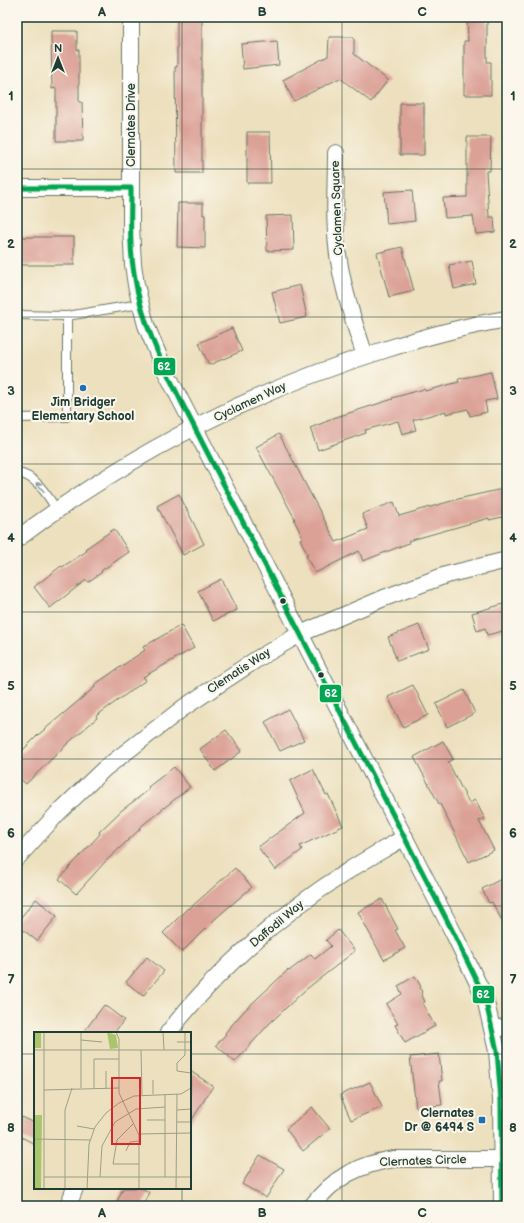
<svg xmlns="http://www.w3.org/2000/svg" width="524" height="1223" viewBox="0 0 524 1223" font-family="'Balsamiq Sans',sans-serif">
	<rect width="100%" height="100%" fill="#fbf7ec"/>
	<filter id="ink" filterUnits="userSpaceOnUse"><feTurbulence type="fractalNoise" baseFrequency=".025" numOctaves="2"/><feDisplacementMap in="SourceGraphic" scale="8" xChannelSelector="R" yChannelSelector="G"/><feConvolveMatrix kernelMatrix="1 2 1 2 8 2 1 2 1" color-interpolation-filters="sRGB"/></filter>
	<filter id="wash" filterUnits="userSpaceOnUse"><feTurbulence type="fractalNoise" baseFrequency=".012" numOctaves="4" result="noise"/><feDisplacementMap in="SourceGraphic" scale="16" xChannelSelector="R" yChannelSelector="G"/><feGaussianBlur stdDeviation="0.9" result="paint"/><feColorMatrix in="noise" values="0 0 0 0 0 0 0 0 0 0 0 0 0 0 0 0 0 1.4 0 .05"/><feComposite in="paint" operator="in"/></filter>
	<g filter="url(#wash)">
		<rect width="100%" height="100%" fill="#ede0be"/>
		<g id="blocks">
			<path fill="#dba096" d="M177,17h25v156h-26l-1,-106h2z
				M467,17h20v45h4v33h-27v-54h4z
				M51,31h26v19h2v52h3l1,39h-27v-53l-4,1z
				M329,37h25v17l34,26 -17,22 -31,-24 -46,23 -11,-21 45,-24z
				M277,41l2,24 -36,4 -2,-25z
				M400,103h24v52h-24z
				M247,132h23l1,51h-24z
				M467,137h24l-1,34h-4l3,46h5l1,15 -19,2 -3,-18 -28,2 -2,-20 24,-1z
				M412,190l3,31 -28,3 -3,-32z
				M178,203h25v12h2v33l-28,-1z
				M293,215l1,35 -27,1 -1,-35z
				M21,237h53v28h-53z
				M402,247l12,44 -25,6 -12,-44z
				M472,261l4,23 -22,5 -5,-24z
				M300,285l7,32 -27,6 -8,-31z
				M232,328l10,23 -33,14 -10,-22z
				M491,372l6,27 -12,2 2,11 -17,4 -2,-7 -22,5v-3l-33,9 3,10 -14,4 -4,-13 -33,9 1,3 -48,17 -8,-22 18,-7 -1,-1 66,-21 -1,-1 32,-9 1,2 34,-9 -1,-3z
				M279,434l57,108 32,-13 -6,-15 32,-12 5,14 63,-18 45,-10v28l-18,4v-2l-81,23 1,2 -46,18 -4,-10 -44,22 -9,-17 2,-1 -8,-16 3,-1 -9,-18 1,-1 -39,-72z
				M179,494l25,50 -21,11 -26,-49z
				M114,529l15,23 -28,19 1,1 -14,10 -2,-2 -36,28 -16,-21 27,-21 1,1 25,-16 -2,-2z
				M221,579l16,31 -24,11 -15,-30z
				M507,603v27l-20,5 -2,-7 -8,3 -5,-18z
				M181,625l13,23 -51,29 3,3 -50,36 1,2 -30,26 -41,40 -9,-8v-20l21,-21 57,-48 -1,-2 51,-35 -2,-3z
				M419,625l10,24 -32,12 -9,-24z
				M413,685l15,30 -25,12 -15,-30z
				M464,690l11,23 -28,14 -11,-23z
				M288,709l16,31 -24,11 -15,-29z
				M226,730l16,21 -27,20 -15,-22z
				M443,741l10,18 -5,3 21,41 6,-3 10,19 -6,2 15,29 -25,12 -29,-58h-1l-25,-47z
				M174,767l16,20 -51,41 1,1 -35,33 -29,32 -17,-15 41,-45 -1,-2 23,-22 28,-21 -2,-2z
				M313,769l13,26 2,-1 15,32 -43,20 2,4 -27,20 -17,-23 47,-34 -15,-32z
				M235,868l17,19 -36,31 -34,34 -19,-19 25,-25 1,1z
				M507,876v54l-15,-28 -3,1 -7,-14z
				M36,899l21,17 -20,25 -20,-16v-3z
				M382,899l16,30 -3,1 10,18 -21,12 -26,-48z
				M338,930l17,21 -51,40 -35,33 -34,38 -19,-17 10,-11 -1,-1 19,-22 44,-41 1,1 22,-17 4,5 16,-13 -5,-6z
				M147,957l17,14 -21,25 -17,-14z
				M415,976l6,11 -1,1 2,4 -1,1 4,9 -3,1 13,23 -30,17 -10,-18 3,-1 -12,-20 16,-10 -4,-8z
				M104,1005l20,15 -10,13h-31z
				M439,1054l3,27h-3l3,24 -26,3 -6,-51z
				M190,1071l23,15 -23,37z
				M370,1082l12,25 -31,13 -11,-25z
				M312,1107l18,22 -27,22 -17,-22z
				M22,1117l13,6v21l-18,-9v-8z
				M260,1155l24,14 -18,29 -24,-14z
				M123,1188h18l8,4 -6,14h-28z"/>
		</g>
	</g>
	<g filter="url(#ink)">
		<use href="#blocks" fill-opacity="0" stroke="#677664" stroke-width="1"/>
		<g fill="none" stroke-linecap="round" stroke-linejoin="round">
			<defs>
				<path id="lane" d="M17,315l50,1 73,-12
					M17,418l50,-1v-101
					M17,473c19,2 30,22 40,37"/>
				<path id="street" d="M131,17v209l2,38 3,21 10,40 16,39 292,570 31,64 12,53 4,49 1,106
					M336,153c0,35 -3,72 3,108 5,32 16,64 26,95
					M17,188h114
					M17,539c110,-83 235,-148 367,-189 40,-13 81,-24 123,-31
					M17,858l40,-44 47,-45 79,-61 74,-49 43,-25 84,-36 62,-23 61,-15
					M492,1029l15,-2
					M168,1033c48,-62 111,-118 177,-160 19,-13 40,-24 60,-36
					M68,1206l7,-18
					M312,1206c21,-28 47,-42 82,-47h107"/>
			</defs>
			<use href="#lane" stroke="#677664" stroke-width="10"/>
			<use href="#street" stroke="#677664" stroke-width="18"/>
			<use href="#lane" stroke="#fff" stroke-width="8"/>
			<use href="#street" stroke="#fff" stroke-width="16"/>
			<defs>
				<path id="bus-1" d="M17,188h114
					M131,188c0,28 -2,57 3,85 7,48 28,91 50,134l270,527 31,64 12,53 4,49 1,106"/>
			</defs>
			<use href="#bus-1" stroke="#fbf7ec" stroke-width="8"/>
			<use href="#bus-1" stroke="#00a651" stroke-width="5"/>
		</g>
		<defs><path id="oneway-shaft" d="M-6 0H5M1.5-3L5.5 0L1.5 3" fill="none" stroke-width="1.6" stroke-linecap="round" stroke-linejoin="round"/></defs>
		<use stroke="#8f9e9a" href="#oneway-shaft" transform="translate(40 487) rotate(-131)"/>
	</g>
	<path fill="none" stroke="#1f3d34" stroke-width="1" stroke-opacity="0.55" d="M182,17v1016M342,17v1189M17,169h490M17,317h490M17,464h490M17,612h490M17,759h490M17,906h490M17,1054h18M190,1054h317M182,1188v18"/>
	<g fill="#1f6fb2" stroke="#fbf7ec" stroke-width="1.5">
		<circle cx="83" cy="388" r="4"/>
		<rect x="478" y="1116" width="8" height="8" rx="2"/>
	</g>
	<g fill="#1f3d34" stroke="#fbf7ec" stroke-width="1.5">
		<circle cx="283" cy="601" r="3.5"/>
		<circle cx="321" cy="675" r="3.5"/>
	</g>
	<g text-anchor="middle" dominant-baseline="central" stroke-width="4" stroke-linejoin="round" paint-order="stroke">
		<g font-size="12" fill="#1f3d34" stroke="#fbf7ec">
			<text transform="translate(131 125) rotate(-90)">Clernates Drive</text>
			<text transform="translate(337 208) rotate(-92)">Cyclamen Square</text>
			<text transform="translate(250 402) rotate(-25)">Cyclamen Way</text>
			<text transform="translate(239 671) rotate(-33)">Clematis Way</text>
			<text transform="translate(277 924) rotate(-40)">Daffodil Way</text>
			<text transform="translate(423 1161) rotate(-2)">Clernates Circle</text>
		</g>
		<g font-size="12" font-weight="bold" fill="#1f3d34" stroke="#fbf7ec">
			<text x="83" y="402">Jim Bridger<tspan x="83" dy="14">Elementary School</tspan></text>
			<text x="474" y="1113" text-anchor="end">Clernates<tspan x="474" dy="14">Dr @ 6494 S</tspan></text>
		</g>
	</g>
	<g transform="translate(34 1032)">
		<rect width="157" height="157" fill="#ede0be"/>
		<path d="M0,0h7v16h-7zM0,83h8l-1,74h-7z" fill="#aac66c"/>
		<path d="M73,0l9,3 2,13 -8,1z" fill="#aac66c"/>
		<path fill="none" stroke="#9b9f87" stroke-width="1" d="M10,0v157M47,0v56M82,0l3,7v54l20,42v54M129,0l1,18M151,0v23l-8,8v8l14,2M47,8l21,2M143,10h14M0,18h157M107,18l1,45M119,48v14M60,56v-29h25M72,56v-17M10,58l75,-2M131,62v83M143,78l14,-1M113,88h18M143,90h14M100,91l-17,17 -4,24h26M43,94l17,3M104,102l53,-1M0,107l56,1M92,119l4,-9 9,-1M10,145h147M66,145l2,-31 13,-24 21,-13 29,-2M31,157v-79l7,-22M53,157l2,-45 6,-17 11,-14 13,-10 15,-7 47,-2 10,-6M142,157l1,-95"/>
		<path fill="#d62828" fill-opacity="0.15" stroke="#d62828" stroke-width="2" d="M78,46h28v66h-28z"/>
		<rect width="157" height="157" fill="none" stroke="#1f3d34" stroke-width="2"/>
	</g>
	<g stroke="#fbf7ec" stroke-width="1.5">
		<rect x="153" y="357" width="23" height="19" rx="4" fill="#00a651"/>
		<rect x="319" y="684" width="23" height="19" rx="4" fill="#00a651"/>
		<rect x="472" y="985" width="23" height="19" rx="4" fill="#00a651"/>
	</g>
	<g font-size="11" text-anchor="middle" font-weight="bold" fill="#fff">
		<text x="164" y="370">62</text>
		<text x="331" y="697">62</text>
		<text x="483" y="998">62</text>
	</g>
	<rect width="524" height="1223" fill="none" stroke="#fbf7ec" stroke-width="44"/>
	<g transform="translate(58 58)" stroke="#fbf7ec" stroke-width="3" paint-order="stroke">
	<path d="M0-3L7 15L0 10L-7 15Z" fill="#1f3d34"/>
	<text y="-6" font-size="11" font-weight="bold" text-anchor="middle" fill="#1f3d34">N</text>
	</g>
	<rect x="22" y="22" width="480" height="1179" fill="none" stroke="#1f3d34" stroke-width="1.5"/>
	<g font-size="13" text-anchor="middle" font-weight="bold" fill="#1f3d34">
		<text x="102" y="16">A</text>
		<text x="262" y="16">B</text>
		<text x="422" y="16">C</text>
		<text x="11" y="100">1</text>
		<text x="513" y="100">1</text>
		<text x="11" y="248">2</text>
		<text x="513" y="248">2</text>
		<text x="11" y="395">3</text>
		<text x="513" y="395">3</text>
		<text x="11" y="542">4</text>
		<text x="513" y="542">4</text>
		<text x="11" y="690">5</text>
		<text x="513" y="690">5</text>
		<text x="11" y="837">6</text>
		<text x="513" y="837">6</text>
		<text x="11" y="984">7</text>
		<text x="513" y="984">7</text>
		<text x="11" y="1132">8</text>
		<text x="513" y="1132">8</text>
		<text x="102" y="1217">A</text>
		<text x="262" y="1217">B</text>
		<text x="422" y="1217">C</text>
	</g>
</svg>
